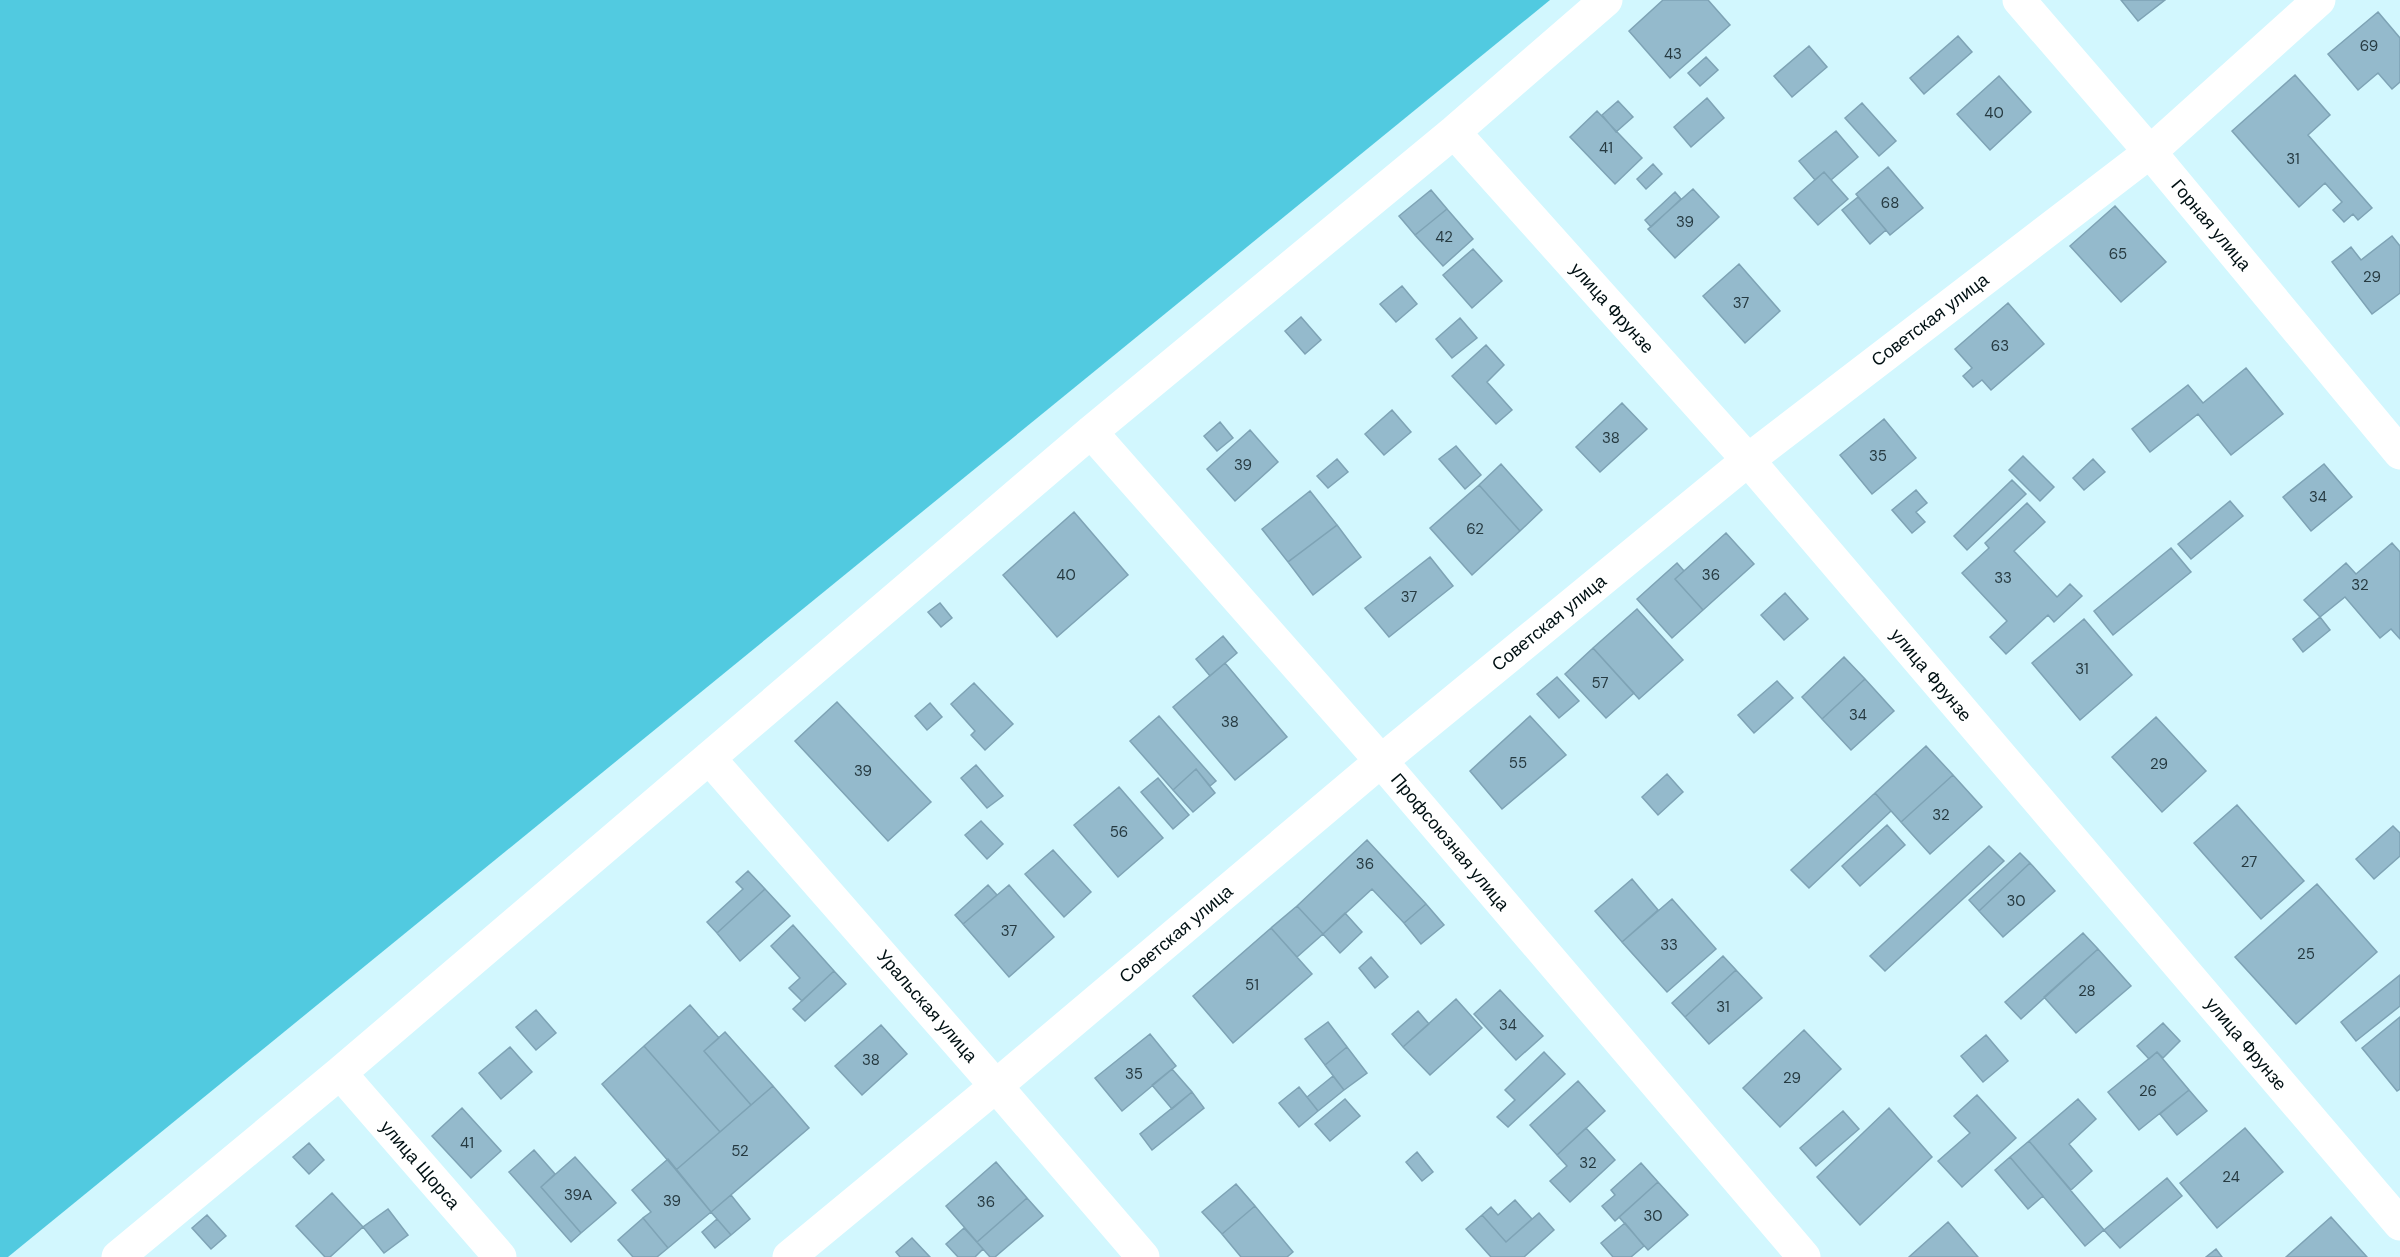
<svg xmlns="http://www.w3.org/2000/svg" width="2400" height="1257" viewBox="0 0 2400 1257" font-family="'DM Sans',sans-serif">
	<rect width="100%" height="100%" fill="#d2f7fe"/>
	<path fill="#51cae0" d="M0,0h1550l-1542,1257h-8z"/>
	<path fill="#94bacc" stroke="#7ea3b5" stroke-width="1.5" d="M1663,0h45l22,25 -60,53 -41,-47z
		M2121,0h44l-27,21z
		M2378,12l22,26v44l-8,7 -14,-16 -20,17 -30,-36z
		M1958,36l14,16 -48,42 -14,-16z
		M1809,46l18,21 -35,30 -18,-21z
		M1706,57l12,13 -18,16 -12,-13z
		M2295,75l35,40 -22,20 64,73 -14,12 -5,-6 -9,8 -11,-12 9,-8 -17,-19 -26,24 -67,-76z
		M1999,76l32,36 -41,38 -33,-36z
		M1707,98l17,20 -33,29 -17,-20z
		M1618,101l15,16 -17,15 -14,-17z
		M1862,103l34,38 -17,15 -34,-38z
		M1597,111l45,47 -27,26 -45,-47z
		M1836,131l22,26 -27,23 -7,-8 -9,8 -16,-19z
		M1653,164l9,10 -16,15 -9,-10z
		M1888,167l35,41 -33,27 -34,-41z
		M1824,172l24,27 -30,26 -24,-27z
		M1693,189l26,28 -44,41 -27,-29z
		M1431,190l16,19 -32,26 -16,-19z
		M1675,192l6,7 -30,28 -6,-7z
		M1858,197l28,33 -16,14 -28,-34z
		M2115,206l51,56 -45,40 -51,-56z
		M1447,209l26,30 -30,27 -28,-31z
		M2392,236l8,10v47l-28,21 -40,-52 19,-15 10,13z
		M1473,249l29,32 -30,27 -29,-33z
		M1739,264l41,47 -35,32 -42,-47z
		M1402,286l15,18 -21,18 -16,-18z
		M2008,303l36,41 -53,46 -9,-10 -9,7 -10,-11 9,-8 -17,-19z
		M1301,317l20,23 -16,14 -20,-23z
		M1460,318l17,20 -25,20 -16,-19z
		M1486,345l18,20 -17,17 25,28 -16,14 -44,-48z
		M2246,368l37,46 -52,41 -33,-41 -48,38 -18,-23 56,-44 15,18z
		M1622,403l25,26 -47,43 -24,-25z
		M1392,410l19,22 -27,23 -19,-21z
		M1884,419l32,39 -44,36 -32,-39z
		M1220,422l13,16 -16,13 -13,-15z
		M1250,430l28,32 -43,39 -28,-32z
		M1456,446l25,29 -16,14 -26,-30z
		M2023,456l31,31 -14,14 -31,-31z
		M1337,459l11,13 -20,16 -11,-12z
		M2093,459l12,13 -21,18 -11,-12z
		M1501,464l41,46 -22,21 -41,-46z
		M2324,464l28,33 -41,34 -28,-34z
		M2012,480l14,14 -59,56 -13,-14z
		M1479,485l41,46 -48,44 -42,-47z
		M1916,490l11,13 -11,9 9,10 -13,11 -20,-23z
		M1310,491l27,34 -49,37 -26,-33z
		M2230,501l13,15 -52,43 -13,-15z
		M2027,503l18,19 -31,29 43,46 13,-13 12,12 -28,26 -6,-7 -42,39 -16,-17 17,-16 -45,-48 27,-25 -4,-5z
		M1074,512l54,63 -71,62 -54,-62z
		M1337,525l24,32 -48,38 -25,-33z
		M1726,533l28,31 -51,46 -28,-31z
		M2392,543l8,9v87l-9,-10 -11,9 -35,-41 -25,20 -16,-17 42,-37 10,11z
		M2171,548l20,24 -78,63 -19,-24z
		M1430,557l23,29 -64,51 -24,-29z
		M1677,563l7,8 -9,8 28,31 -31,28 -35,-39z
		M1785,593l23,26 -24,21 -23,-25z
		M940,603l12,15 -11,9 -13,-15z
		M1637,609l46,51 -44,39 -46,-51z
		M2320,617l10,13 -27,22 -10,-13z
		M2084,619l48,56 -52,45 -48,-57z
		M1223,636l14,17 -27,23 -14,-17z
		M1593,648l41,45 -28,25 -41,-44z
		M1844,657l21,22 -43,40 -20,-22z
		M1225,663l62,74 -52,43 -62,-73z
		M1557,677l22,24 -20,17 -22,-24z
		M1865,679l29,32 -43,39 -29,-31z
		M1777,681l16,17 -39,35 -16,-18z
		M974,683l39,41 -28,26 -14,-15 4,-4 -24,-27z
		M837,702l94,100 -43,39 -93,-100z
		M930,703l12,14 -15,13 -12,-14z
		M1159,716l57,65 -6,5 -14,-17 -23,21 -43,-49z
		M1530,716l36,39 -64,54 -32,-38z
		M2156,717l50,54 -44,41 -50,-55z
		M1926,746l27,29 -52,47 -26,-29z
		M976,765l27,31 -16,12 -26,-30z
		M1196,769l19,24 -22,19 -20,-22z
		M1667,774l16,18 -25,23 -16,-18z
		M1953,775l29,32 -52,47 -29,-32z
		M1158,778l31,37 -16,14 -32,-37z
		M1119,787l44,51 -45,39 -44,-52z
		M1875,793l16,18 -82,77 -18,-18z
		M2237,805l67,76 -43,38 -67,-76z
		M981,821l22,23 -16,15 -22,-24z
		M1887,825l18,20 -45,41 -18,-20z
		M2393,826l7,7v23l-26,23 -18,-20z
		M1367,840l59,64 -22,19 -32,-34 -49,45 -26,-28z
		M1989,846l15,15 -119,110 -15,-15z
		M1053,850l38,42 -27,25 -39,-43z
		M2020,853l10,10 -51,48 -10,-11z
		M2030,863l25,28 -52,46 -24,-26z
		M748,871l17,18 -48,44 -10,-11 36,-33 -7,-7z
		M1632,879l26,31 -36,32 -27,-31z
		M2317,884l60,68 -81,72 -61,-67z
		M988,885l9,10 -34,29 -8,-9z
		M1009,885l45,52 -45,40 -46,-53z
		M765,889l25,27 -50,45 -23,-28z
		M1672,899l44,50 -49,43 -45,-50z
		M1426,904l18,21 -23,19 -17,-21z
		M1297,906l26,28 -26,23 -26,-29z
		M1345,913l17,19 -22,21 -17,-19z
		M793,925l41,46 -32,30 -13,-13 11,-10 -29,-32z
		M1271,928l41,46 -79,69 -40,-47z
		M2083,933l15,16 -77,70 -16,-17z
		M2098,949l33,37 -55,47 -32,-36z
		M1723,956l13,14 -51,47 -13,-14z
		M1371,957l17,20 -13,11 -16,-20z
		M1736,970l26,28 -53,46 -24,-27z
		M834,971l12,13 -41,37 -12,-12z
		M2400,975v31l-44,35 -15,-19z
		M1500,990l43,46 -27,24 -42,-46z
		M1456,999l26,29 -52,47 -27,-28z
		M690,1005l29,33 -15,13 47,54 -31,27 -76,-86z
		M536,1010l20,23 -20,17 -20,-23z
		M1418,1011l11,13 -26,23 -11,-13z
		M2400,1017v72l-3,2 -35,-43z
		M1328,1022l19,25 -22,18 -20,-26z
		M2163,1023l17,18 -17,17 -6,-6 -8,7 -12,-13z
		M881,1025l26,29 -45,41 -27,-29z
		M1804,1030l37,39 -61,58 -37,-39z
		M725,1032l48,54 -22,19 -47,-54z
		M1150,1034l26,32 -54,45 -27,-33z
		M1986,1035l22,26 -25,21 -22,-26z
		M644,1046l76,86 -44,38 -74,-86z
		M510,1047l22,25 -31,27 -22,-26z
		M1347,1047l20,26 -23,17 -19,-25z
		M1544,1052l21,22 -57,53 -11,-10 18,-17 -10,-10z
		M2157,1052l32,38 -50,40 -31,-38z
		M1172,1069l20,23 -20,17 -20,-24z
		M1333,1076l11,14 -26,21 -11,-14z
		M1578,1081l27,30 -48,44 -27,-30z
		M773,1086l36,42 -98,84 -35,-42z
		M1299,1087l19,24 -19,16 -20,-24z
		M2189,1090l18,21 -30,24 -17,-21z
		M1192,1092l12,16 -52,42 -12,-16z
		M1977,1095l39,43 -54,49 -24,-26 32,-28 -16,-17z
		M1345,1099l15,17 -30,25 -15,-17z
		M2078,1099l18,20 -27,25 23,27 -21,19 -42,-49z
		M462,1108l39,43 -30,27 -39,-42z
		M1889,1108l43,49 -72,68 -43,-48z
		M1843,1111l16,18 -43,37 -16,-18z
		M1586,1128l29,32 -45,42 -20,-21 17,-15 -10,-11z
		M2245,1128l38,44 -66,56 -37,-45z
		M2029,1141l75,89 -19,16 -75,-89z
		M309,1143l15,17 -15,14 -16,-17z
		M534,1150l21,24 -14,13 40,46 -10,9 -62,-70z
		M1417,1152l16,20 -11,9 -16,-19z
		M575,1157l41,46 -35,30 -40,-46z
		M2010,1157l33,39 -15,13 -33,-39z
		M668,1159l43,53 -43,36 -25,-30 8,-6 -19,-22z
		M996,1162l31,36 -50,44 -31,-36z
		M1641,1163l17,19 -43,39 -13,-15 13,-11 -4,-5z
		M2167,1178l15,18 -62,52 -16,-18z
		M1658,1182l30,33 -40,35 -29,-33z
		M1236,1184l19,22 -33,28 -20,-22z
		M332,1193l31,34 -33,30h-5l-29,-31z
		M731,1195l19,24 -19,16 -20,-23z
		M1027,1198l16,18 -48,41h-5l-13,-15z
		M1515,1200l17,19 -26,23 -24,-27 9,-8 7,8z
		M1255,1206l38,46 -6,5h-46l-19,-23z
		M388,1209l20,26 -24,18 -21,-26z
		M1539,1213l15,17 -30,27h-33l-25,-28 16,-14 24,27z
		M207,1215l19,21 -15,13 -19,-21z
		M2331,1217l36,40h-81z
		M643,1218l25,30 -11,9h-24l-15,-17z
		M717,1219l14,16 -16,13 -13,-16z
		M1948,1222l30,35h-69z
		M1625,1223l19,23 -13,11h-18l-12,-14z
		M964,1228l19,21 -8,8h-17l-12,-13z
		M912,1238l18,19h-30l-4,-5z
		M2216,1249l6,8h-16z"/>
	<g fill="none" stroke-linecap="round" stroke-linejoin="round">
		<path stroke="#fff" stroke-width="33" d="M2019,0l131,152 250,301
			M1454,132l294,328 652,764
			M1091,432l290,329 423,496
			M709,758l287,328 147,171
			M340,1073l160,184
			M118,1257l222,-184 751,-641 363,-300 152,-132
			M789,1257l207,-171 385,-325 367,-301 402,-308 169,-152"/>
	</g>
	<g text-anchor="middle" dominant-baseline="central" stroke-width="6" stroke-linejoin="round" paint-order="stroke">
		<g font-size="15" fill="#263a41">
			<text x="2369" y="46">69</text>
			<text x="1673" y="54">43</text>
			<text x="1994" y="113">40</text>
			<text x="1606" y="148">41</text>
			<text x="2293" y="159">31</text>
			<text x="1890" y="203">68</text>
			<text x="1685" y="222">39</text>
			<text x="1444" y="237">42</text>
			<text x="2118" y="254">65</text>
			<text x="2372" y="277">29</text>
			<text x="1741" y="303">37</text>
			<text x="2000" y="346">63</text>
			<text x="1611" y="438">38</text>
			<text x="1878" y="456">35</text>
			<text x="1243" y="465">39</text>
			<text x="2318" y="497">34</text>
			<text x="1475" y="529">62</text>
			<text x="1066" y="575">40</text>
			<text x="1711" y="575">36</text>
			<text x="2003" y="578">33</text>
			<text x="2360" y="585">32</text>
			<text x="1409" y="597">37</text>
			<text x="2082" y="669">31</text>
			<text x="1600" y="683">57</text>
			<text x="1858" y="715">34</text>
			<text x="1230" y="722">38</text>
			<text x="1518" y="763">55</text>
			<text x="2159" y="764">29</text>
			<text x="863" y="771">39</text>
			<text x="1941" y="815">32</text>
			<text x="1119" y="832">56</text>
			<text x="2249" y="862">27</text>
			<text x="1365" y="864">36</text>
			<text x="2016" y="901">30</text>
			<text x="1009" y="931">37</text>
			<text x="1669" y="945">33</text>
			<text x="2306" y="954">25</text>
			<text x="1252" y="985">51</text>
			<text x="2087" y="991">28</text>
			<text x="1723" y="1007">31</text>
			<text x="1508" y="1025">34</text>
			<text x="871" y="1060">38</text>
			<text x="1134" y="1074">35</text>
			<text x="1792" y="1078">29</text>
			<text x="2148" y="1091">26</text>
			<text x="467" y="1143">41</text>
			<text x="740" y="1151">52</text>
			<text x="1588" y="1163">32</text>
			<text x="2231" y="1177">24</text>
			<text x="578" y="1195">39А</text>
			<text x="672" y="1201">39</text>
			<text x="986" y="1202">36</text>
			<text x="1653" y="1216">30</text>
		</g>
		<g font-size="18" fill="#011013" stroke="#fff">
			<text transform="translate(2211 225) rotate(50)">Горная улица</text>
			<text transform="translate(1612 308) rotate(48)">улица Фрунзе</text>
			<text transform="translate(1930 320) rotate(-37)">Советская улица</text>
			<text transform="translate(1549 623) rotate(-39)">Советская улица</text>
			<text transform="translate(1931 675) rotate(50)">улица Фрунзе</text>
			<text transform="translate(1450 842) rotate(50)">Профсоюзная улица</text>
			<text transform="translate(1176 934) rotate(-40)">Советская улица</text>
			<text transform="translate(927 1006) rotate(49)">Уральская улица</text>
			<text transform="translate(2246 1044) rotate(50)">улица Фрунзе</text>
			<text transform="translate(420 1165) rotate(49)">улица Щорса</text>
		</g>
	</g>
</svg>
